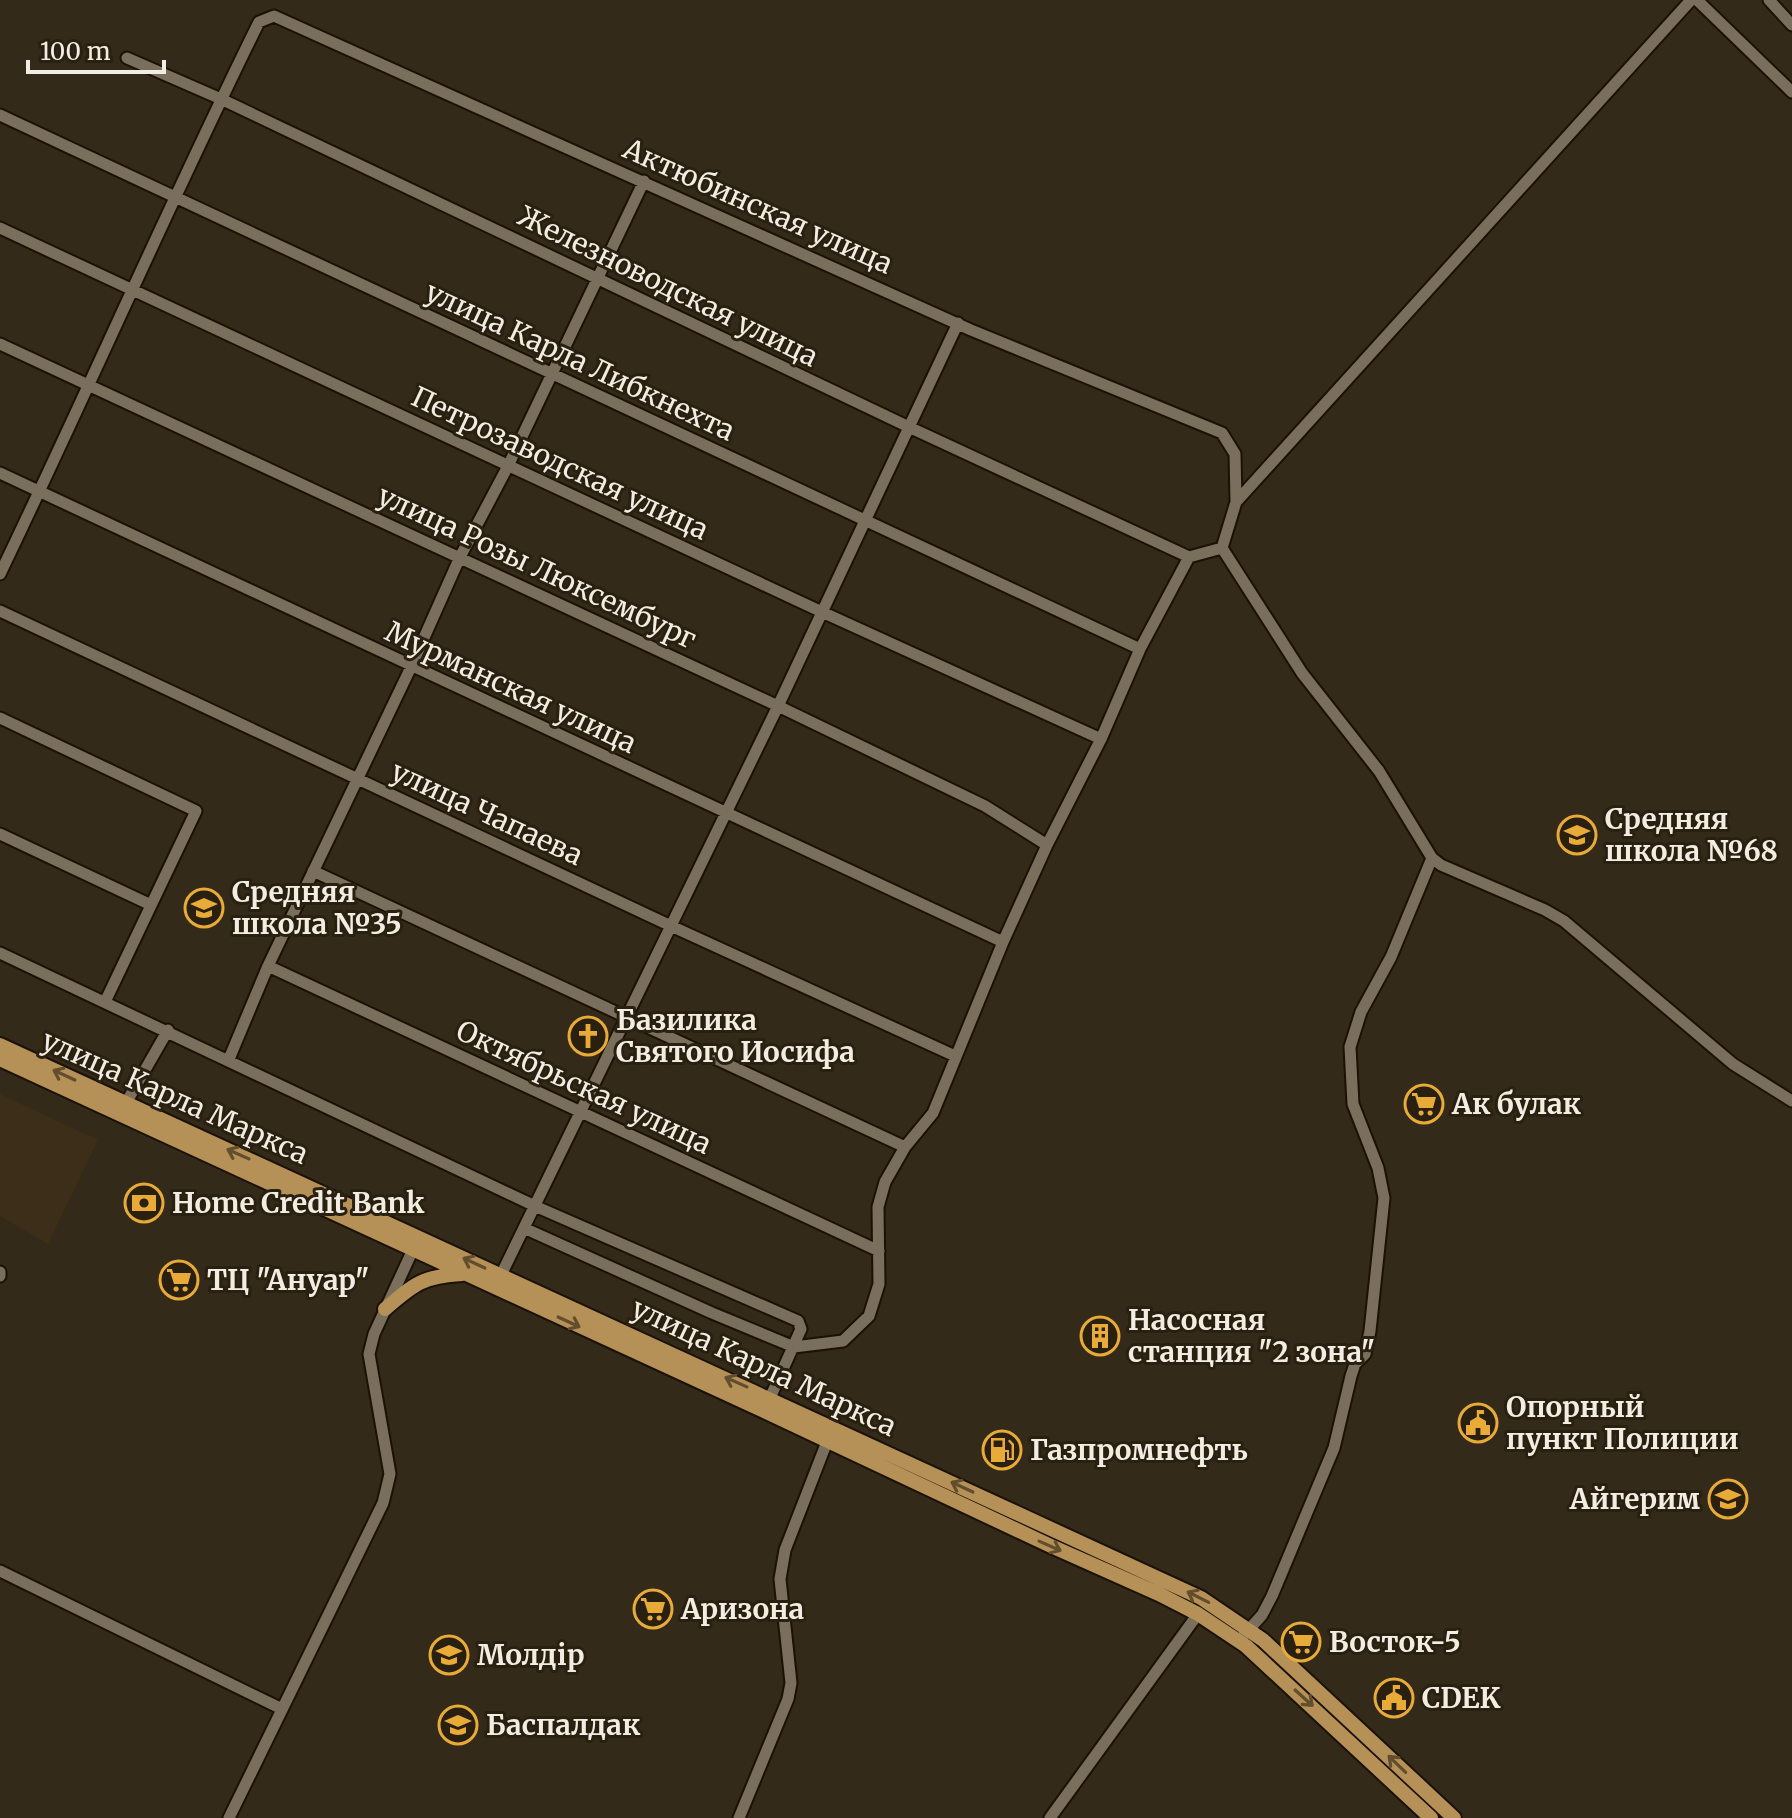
<svg xmlns="http://www.w3.org/2000/svg" width="1792" height="1818" viewBox="0 0 1792 1818" font-family="Merriweather,serif">
	<rect width="100%" height="100%" fill="#342a1a"/>
	<path fill="#3c2e18" d="M0,1094l98,46 -50,104 -48,-28z"/>
	<g fill="none" stroke-linecap="round" stroke-linejoin="round">
		<defs>
			<path id="minor" d="M1697,0l95,92
				M1769,0l23,25
				M127,58l94,41 690,329 278,129
				M0,115l1140,534
				M0,228l822,384 279,127
				M0,344l778,362 207,100 62,39
				M0,473l1003,469
				M1236,502l455,-502
				M1222,548l80,125 77,98 53,87 9,7 104,45 19,11 169,143 59,37
				M0,574c88,-183 169,-370 259,-552l15,-6 697,314 251,103 13,21 1,48 -14,46 -33,9 -49,92 -39,90 -54,106 -44,97 -70,171 -28,34 -20,35 -7,25 1,77 -10,32 -26,25 -49,6 -82,-34 -186,-84
				M0,611l671,315 284,130
				M0,718l196,93 -91,191
				M0,834l151,71
				M313,871l592,276
				M0,953l537,254 261,114 3,8 -31,69
				M268,966l611,285
				M229,1059l39,-93 143,-299 49,-110 48,-91 136,-285
				M126,1103l42,-73
				M0,1272v4
				M501,1275l277,-569 180,-383
				M0,1571l282,138
				M1243,1636l19,-21 10,-19 62,-148 17,-72 4,-12 10,-10 5,-23 14,-133 -6,-30 -25,-64 -3,-57 11,-35 30,-55 41,-99
				M229,1818l154,-315 7,-29 -21,-120 5,-20 42,-91
				M739,1818l49,-119 3,-16 -11,-104 5,-29 45,-116
				M1050,1818l148,-204"/>
			<path id="major" d="M0,1045l1201,553 62,42 191,178
				M0,1059l764,352 287,135 108,48 39,20 48,32 185,172
				M385,1309c29,-25 38,-33 77,-35"/>
		</defs>
		<use href="#minor" stroke="#1b1204" stroke-width="15"/>
		<use href="#major" stroke="#1b1204" stroke-width="18"/>
		<use href="#minor" stroke="#7a6e5c" stroke-width="11"/>
		<use href="#major" stroke="#b59157" stroke-width="14"/>
	</g>
	<defs><path id="oneway-shaft" d="M-6 0H5M1.5-3L5.5 0L1.5 3" fill="none" stroke-width="1.6" stroke-linecap="round" stroke-linejoin="round" transform="scale(2)"/></defs>
	<g stroke="#624d2c">
		<use href="#oneway-shaft" transform="translate(64 1075) rotate(-155)"/>
		<use href="#oneway-shaft" transform="translate(238 1154) rotate(-156)"/>
		<use href="#oneway-shaft" transform="translate(474 1263) rotate(-155)"/>
		<use href="#oneway-shaft" transform="translate(569 1322) rotate(25)"/>
		<use href="#oneway-shaft" transform="translate(736 1382) rotate(-156)"/>
		<use href="#oneway-shaft" transform="translate(962 1487) rotate(-155)"/>
		<use href="#oneway-shaft" transform="translate(1050 1546) rotate(24)"/>
		<use href="#oneway-shaft" transform="translate(1198 1597) rotate(-153)"/>
		<use href="#oneway-shaft" transform="translate(1304 1698) rotate(42)"/>
		<use href="#oneway-shaft" transform="translate(1397 1764) rotate(-136)"/>
	</g>
	<defs>
		<symbol id="school-ring" viewBox="-11 -11 22 22"><circle r="9.5" fill="#2a2010" stroke="#e9ab38" stroke-width="1.5"/><path d="M0-5L7-2L0 1L-7-2ZM-4 1L0 2.5L4 1V4Q0 6-4 4Z" fill="#e9ab38"/></symbol>
		<symbol id="church-ring" viewBox="-11 -11 22 22"><circle r="9.5" fill="#2a2010" stroke="#e9ab38" stroke-width="1.5"/><path d="M-1.2-6h2.4v3.5h3.3v2.4h-3.3V6h-2.4V-.1h-3.3v-2.4h3.3Z" fill="#e9ab38"/></symbol>
		<symbol id="supermarket-ring" viewBox="-11 -11 22 22"><circle r="9.5" fill="#2a2010" stroke="#e9ab38" stroke-width="1.5"/><path d="M-6-5.5h2.5l.6 2H6L4.5 2H-2.5L-4.4-4H-6ZM-1.5 3.2a1.3 1.3 0 1 0 .1 0ZM3 3.2a1.3 1.3 0 1 0 .1 0Z" fill="#e9ab38"/></symbol>
		<symbol id="bank-ring" viewBox="-11 -11 22 22"><circle r="9.5" fill="#2a2010" stroke="#e9ab38" stroke-width="1.5"/><path d="M-6-4H6V4H-6ZM0-2.3a2.3 2.3 0 1 0 0 4.6a2.3 2.3 0 1 0 0-4.6Z" fill="#e9ab38"/></symbol>
		<symbol id="building-ring" viewBox="-11 -11 22 22"><circle r="9.5" fill="#2a2010" stroke="#e9ab38" stroke-width="1.5"/><path d="M-4-6H4V6H1V3H-1V6H-4ZM-2.5-4.3h1.7v1.8h-1.7ZM.8-4.3h1.7v1.8H.8ZM-2.5-1h1.7V.8h-1.7ZM.8-1h1.7V.8H.8Z" fill="#e9ab38"/></symbol>
		<symbol id="civic-ring" viewBox="-11 -11 22 22"><circle r="9.5" fill="#2a2010" stroke="#e9ab38" stroke-width="1.5"/><path d="M-.6-6.5H3V-4.5H.6V-3L4-1V1h2V6H-6V1h2V-1L-.6-3ZM-1.2 2.5V6h2.4V2.5Z" fill="#e9ab38"/></symbol>
		<symbol id="fuel-ring" viewBox="-11 -11 22 22"><circle r="9.5" fill="#2a2010" stroke="#e9ab38" stroke-width="1.5"/><path d="M-5.5-6h7V0h2V4h1.3V-2.5L3-4.5l.8-.8L6-3V5H2.5V1h-1V6h-7ZM-4.2-4.7v3.2H.2V-4.7Z" fill="#e9ab38"/></symbol>
	</defs>
	<g fill-rule="evenodd">
		<use href="#school-ring" x="1555" y="813" width="44" height="44"/>
		<use href="#school-ring" x="182" y="886" width="44" height="44"/>
		<use href="#church-ring" x="566" y="1014" width="44" height="44"/>
		<use href="#supermarket-ring" x="1402" y="1082" width="44" height="44"/>
		<use href="#bank-ring" x="122" y="1181" width="44" height="44"/>
		<use href="#supermarket-ring" x="157" y="1258" width="44" height="44"/>
		<use href="#building-ring" x="1078" y="1314" width="44" height="44"/>
		<use href="#civic-ring" x="1456" y="1401" width="44" height="44"/>
		<use href="#fuel-ring" x="980" y="1428" width="44" height="44"/>
		<use href="#school-ring" x="1706" y="1477" width="44" height="44"/>
		<use href="#supermarket-ring" x="631" y="1587" width="44" height="44"/>
		<use href="#supermarket-ring" x="1279" y="1620" width="44" height="44"/>
		<use href="#school-ring" x="427" y="1633" width="44" height="44"/>
		<use href="#civic-ring" x="1372" y="1676" width="44" height="44"/>
		<use href="#school-ring" x="436" y="1703" width="44" height="44"/>
	</g>
	<g text-anchor="middle" dominant-baseline="central" stroke-width="6" stroke-linejoin="round" paint-order="stroke">
		<g font-size="28" fill="#f3ece2" stroke="#2a2010">
			<text transform="translate(758 206) rotate(24)">Актюбинская улица</text>
			<text transform="translate(668 286) rotate(26)">Железноводская улица</text>
			<text transform="translate(580 361) rotate(25)">улица Карла Либкнехта</text>
			<text transform="translate(560 463) rotate(25)">Петрозаводская улица</text>
			<text transform="translate(537 567) rotate(25)">улица Розы Люксембург</text>
			<text transform="translate(511 687) rotate(25)">Мурманская улица</text>
			<text transform="translate(487 813) rotate(25)">улица Чапаева</text>
			<text transform="translate(584 1087) rotate(25)">Октябрьская улица</text>
			<text transform="translate(175 1097) rotate(24)">улица Карла Маркса</text>
			<text transform="translate(764 1367) rotate(25)">улица Карла Маркса</text>
		</g>
		<g font-size="28" font-weight="bold" fill="#f3ece2" stroke="#2a2010" text-anchor="start">
			<text x="1605" y="819">Средняя<tspan x="1605" dy="32">школа №68</tspan></text>
			<text x="232" y="892">Средняя<tspan x="232" dy="32">школа №35</tspan></text>
			<text x="616" y="1020">Базилика<tspan x="616" dy="32">Святого Иосифа</tspan></text>
			<text x="1452" y="1104">Ак булак</text>
			<text x="172" y="1203">Home Credit Bank</text>
			<text x="207" y="1280">ТЦ "Ануар"</text>
			<text x="1128" y="1320">Насосная<tspan x="1128" dy="32">станция "2 зона"</tspan></text>
			<text x="1506" y="1407">Опорный<tspan x="1506" dy="32">пункт Полиции</tspan></text>
			<text x="1030" y="1450">Газпромнефть</text>
			<text x="1700" y="1499" text-anchor="end">Айгерим</text>
			<text x="681" y="1609">Аризона</text>
			<text x="1329" y="1642">Восток-5</text>
			<text x="477" y="1655">Молдiр</text>
			<text x="1422" y="1698">CDEK</text>
			<text x="486" y="1725">Баспалдак</text>
		</g>
	</g>
	<path d="M28 60v12h136v-12" fill="none" stroke="#f3ece2" stroke-width="4"/>
	<text x="40" y="60" font-size="24" fill="#f3ece2" stroke="#2a2010" stroke-width="6" paint-order="stroke">100 m</text>
</svg>
